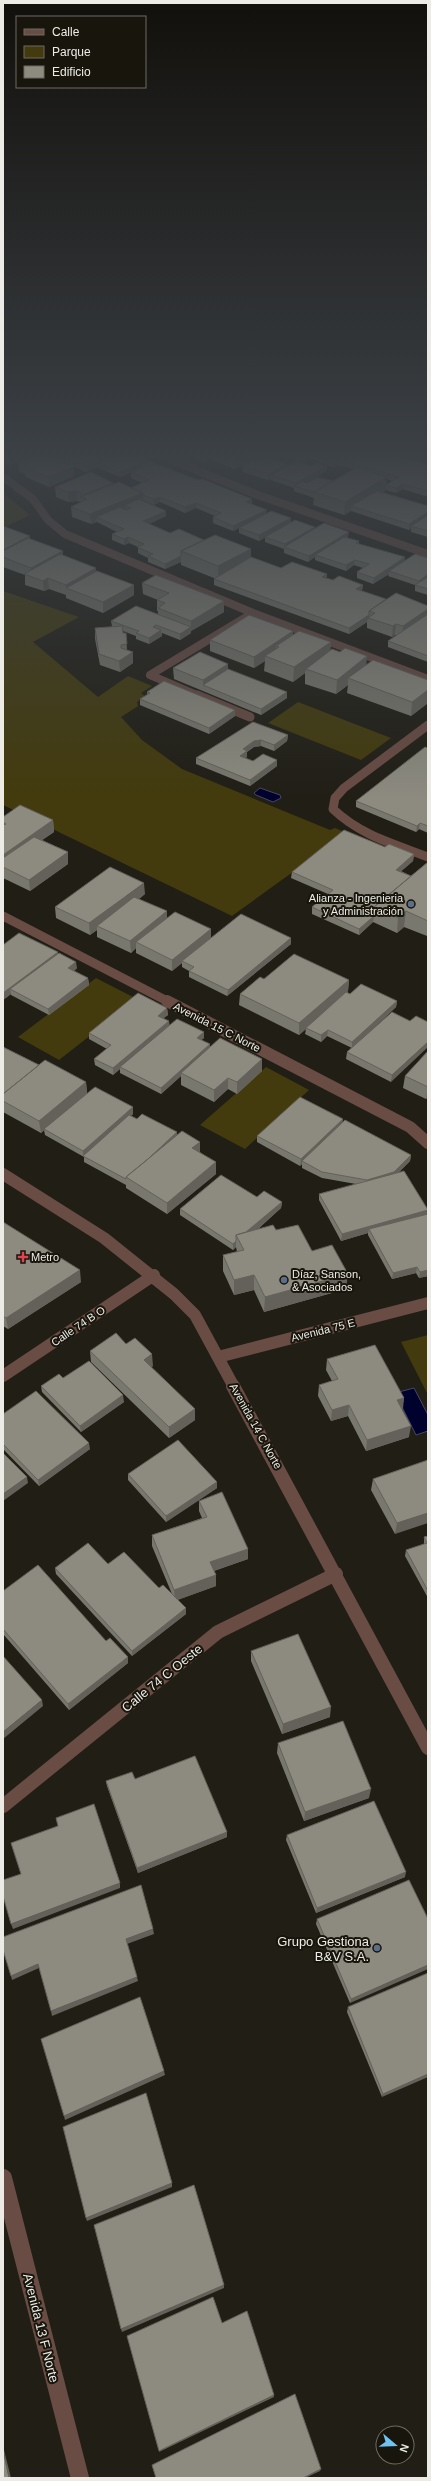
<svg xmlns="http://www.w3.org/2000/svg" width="431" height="2481" viewBox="0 0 431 2481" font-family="Helvetica,sans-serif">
	<rect width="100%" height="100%" fill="#201e15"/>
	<path fill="#433b0d" d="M3,493l27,22 -27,13z
		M3,591l76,26 -46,25 65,55 30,-21 24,10 -11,7 4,3 -8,6 1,4 -17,11 21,23 40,29 148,61 5,-2 12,5 -115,83 -229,-111z
		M298,702l93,36 -30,22 -93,-37z
		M96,978l41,21 -78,61 -41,-23z
		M266,1067l43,23 -64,59 -45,-24z
		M428,1335v60l-27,-53z"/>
	<path fill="#00012c" stroke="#474764" d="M260,788l20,7 1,3 -8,4 -17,-7 -2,-2z
		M414,1388l14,27v16l-12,4 -21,-42z"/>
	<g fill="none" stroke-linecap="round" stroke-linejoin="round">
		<path stroke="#694c44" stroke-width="8" d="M152,452l103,42 173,60
			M399,452l29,8
			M3,477l30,22 15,21 17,14 188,79 175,66
			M199,696l-49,-21 103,-62"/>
		<path stroke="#694c44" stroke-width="9" d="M197,695l53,22
			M428,725l-84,63 -9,10 -2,11c27,26 61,35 95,48
			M3,916l166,86"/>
		<path stroke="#694c44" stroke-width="12" d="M167,1001l243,126 18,16
			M3,1174l101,64 70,56 21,21 39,72
			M218,1357l210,-54
			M3,1376l151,-101"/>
		<path stroke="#694c44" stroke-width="14" d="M233,1386l195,362
			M3,1806l215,-174 118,-58"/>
		<path stroke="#694c44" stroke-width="18" d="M3,2178l77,300"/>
	</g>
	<path fill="#79786e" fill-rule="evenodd" d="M3,452h121l13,4 14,2 1,4 100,42 14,10 25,4v4l24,5v2l33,8v1l11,3v3l46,16 23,-2v37l-13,-4v-6l-27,-9 1,-2 -16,10 -16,-6v-6l6,-4 -9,-3 -8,6 -31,-11v-3l-7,5 -24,-9v-4l-19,-7v-5l-6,4 -20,-8v-5l-6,3 -20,-8v-6l2,-1 -19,-8 -11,5 -25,-11 -6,3 -11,-5v1l23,10v5l-17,8 21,9 81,16v8l30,11 46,6v4l6,2 30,5 -1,6 24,8 42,7v56l-40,-15v-6l9,-6h-2l-3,2 -25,-9v-6l-18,12 -135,-49v-7l-33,-13v-3l-16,7 -17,-7v-4l-10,-5v-6l-9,-4 -5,2 -12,-5v-6l5,-2 -20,-10 -6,2 -19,-7 -1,-10 10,-5 -4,-1 -9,1 -12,-5 -1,-10 58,-3 17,4 12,-5 -11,-5v-6l-11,5 -22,-9v-1l-12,5 -16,-7 4,11 -25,11 -23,-10 -1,-3 -6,-3v-9l-10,3 -6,-3z
		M191,452h64l-1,8 33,6 39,5 -20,12h1l26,-2 20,-12 -15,-4 -4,3 -24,-10 -7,4 -20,-6v-4h101l44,13v32l-25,-8 -7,4 -10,-3 -4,2 46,14v31l-17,-5v-4l-2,2 -58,-19 -7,4 -31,-10 1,-7 -20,-7v-3l-23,-8v-2l-3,2 -25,-8v-6l7,-4 -16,7 -24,-10 -6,2 -13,-5zM387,479l5,2 -6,4z
		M256,452h20l-8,3z
		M3,526l27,10v3l33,17 33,15 38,24 -31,18 -37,-15v-3l-17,-6 -5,2 -19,-6v-10l-22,-8z
		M142,583l82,29 -33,19v2l-11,7 -18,-7v3l-13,8 -13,-5v-3l-13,-5v2h3l1,17 6,13 -13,9 -20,-7 -5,-26v-11l17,-1v-1l-1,-5 47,-7v-3h-1v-11h1l-15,-6z
		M293,631v4l38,7 -1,8 37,15 61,15v23l-17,13 -64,-23 1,-8 -12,9 -31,-10v-11l-12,9 -29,-11 1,-10 -11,7 -44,-17v-11z
		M228,664v5l59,29 -26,17 -87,-36 -1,-11z
		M147,692l88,18v6l-26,18 -69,-29v-6l7,-4z
		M253,722l35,13 -1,6 -13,10 -13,-5 -7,1 -7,5v5l-2,1 8,3 24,-1v6l-27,20 -54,-22v-6z
		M428,748v85l-9,-4 -3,3 -60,-25v-6z
		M3,817l50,3 1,12 -12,8 26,12v12l-38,27 -27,-13z
		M385,847l29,7 -1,7 -12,10 10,5 17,-14v73l-1,1 -23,-9 -7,6 -24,-11 -14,13 -47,-21v-7l16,-13 -37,-16 1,-6z
		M145,894l-6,5 28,19 44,20 80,6 -64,52 -38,-19v-6l-7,-4v-4l-10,8 -36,-18v-5l-5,5 -34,-16v-7l-7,5 -34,-17 -1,-11z
		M3,939l1,5 54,8v2l19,14 -3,3 14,7 1,7 -40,30 -38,-20v-1l-8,6z
		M264,979l85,1 -1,11 -1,1 3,2 47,7 -1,6 -35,33 49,-19 -19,61 -45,-23 1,-7 5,-4 -25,-12 -6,6 -16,-8 1,-5 -7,6 -60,-30 1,-11z
		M167,1008l1,7 -5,3 6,7 35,13 -3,2 9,8 52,11v12l-25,23 -9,-5 -14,13 -33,-17v-9l-20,18 -41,-21v-4l-7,6 -18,-10 -1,-6 13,-10 -18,-10v-6z
		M3,1047l36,18 47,17 1,11 46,21 -2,2 6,3 40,13v3l23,7v10l16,22 -49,40 -41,-26v-3l-42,-23v-5l-39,-22 -1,-5 -3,3 -38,-21z
		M428,1051v46l-2,2 -23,-11 2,-12z
		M343,1119l-1,4 69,32 -1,6 -12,12 30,37 -1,4 1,62 -9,2 -3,-5 -24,6 -24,-44v-2l-27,8 -22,-41v-6l37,-10 -34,-6 -20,-10v-4l-2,2 -43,-24v-6z
		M257,1197l25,5 -1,6 -24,22h19l36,21 34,38 -82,23 -10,-22 -20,5 -11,-24v-16l14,-3 -1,-5 -3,3 -53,-35v-6z
		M3,1222l78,60 -73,47 -5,-3z
		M126,1344l27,22 -2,1 44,53 -26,18 -78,-76 -1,-11z
		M327,1359l77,39 -2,11 7,28 -43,14 -18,-35 -17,5 -13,-25 1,-11 13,-4 -6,-11z
		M63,1378l61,24 -43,30 -39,-40 -1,-6z
		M3,1414l87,35 -51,37 -36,-37z
		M428,1460l-33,74 -24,-44 2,-11z
		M128,1474l89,14 -51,34 -38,-42z
		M199,1501l49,48v10l-34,12 2,4v11l-39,14 9,14 -54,42 -76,-82 -1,-6 53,-4 64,30 -20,-48v-11l50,-17 -3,-7z
		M428,1536v62l-23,-42 1,-6 18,-6v-7z
		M3,1591l125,72 -59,47 -66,-76z
		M251,1651l79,66 -48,17 -31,-73z
		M278,1743l91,55 -65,23 -27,-68z
		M135,1779l92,53v5l-89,36 -31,-87 -1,-5z
		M287,1835l118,42 -89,36 -30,-73z
		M317,1919h111l-78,84 -34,-79z
		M428,1973l-46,124 -35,-85 1,-5z"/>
	<path fill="#63615a" d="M18,452h10v6l-19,7 -1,-10z
		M122,452h2v4l-26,7v4l-12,5v-6z
		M204,452h6v7l-6,2z
		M252,452h3l-1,8 -20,9v-10z
		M268,452h8l-8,3z
		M311,452l-1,6 -7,4v-5z
		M151,458l1,6 -12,1v3l-20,9v-5z
		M338,460v5l-4,3v-5z
		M287,464v5l-16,6v3l-3,2v-6z
		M327,466l-1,5 -28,16h-2v-4z
		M74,467v9l-25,11 -1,-10z
		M387,477l-1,13 -29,18 -6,-2v5l-7,4 1,-13z
		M113,483v10l-26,6 -1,-1 -1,-4z
		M403,484v5l-7,4v-5z
		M77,491v10l-9,1v-10z
		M143,493v10l-18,2 1,6 -30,6 1,5 -6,2 -1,-10z
		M160,497v5l-6,3 -1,-6z
		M252,499v6l-6,-3z
		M196,503v5l-11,5v-6z
		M267,510l-1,5 -33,16v-5z
		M166,511v5l-23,10v-5z
		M428,512v6l-17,8v2l-2,2v-6z
		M291,518v6l-32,17v-6z
		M315,527v6l-30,15v-4z
		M349,532l-1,5 -30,19 -3,-1v2l-7,5 1,-6z
		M30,536l1,10 -28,11v-7z
		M128,537l1,6 -5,2v-6z
		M251,549v14l-33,17v-14z
		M63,551v11l-31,15 -1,-9z
		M181,556v6l-16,7v-5z
		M405,557v6l-16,8v3l-16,10 1,-6z
		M355,560l-1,5 -8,6v-6z
		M96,568l1,10 -31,10v-3z
		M327,574v5l-5,-2z
		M428,574v6l-10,6 1,-5z
		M48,578l1,11 -5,2 -1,-10z
		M134,585v10l-31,18v-11z
		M363,585l-1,5 -6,5v-6z
		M224,601v11l-33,19v-10z
		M428,609v10l-26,18 1,-11z
		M369,615v3h-1l-1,4 -18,12v-6z
		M396,624l-1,11 -3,2 1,-11z
		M191,627v6l-11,7v-6z
		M161,630l1,6 -13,8v-6z
		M293,631v11l-14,5 -3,-1v7l-11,3v5l-11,7v-11z
		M331,642l-1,15 -24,12 -1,4 -12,9 1,-15z
		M133,652v11l-13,9 -1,-11z
		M367,656l-1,14 -18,8v7l-12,9 1,-14z
		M228,664v11l-25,10v-5z
		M428,690v13l-17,13 1,-14z
		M287,692v6l-26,17v-6z
		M235,710v6l-26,18v-6z
		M288,735l-1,6 -13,10v-6z
		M261,740v6l-7,1 -7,5v5l-7,5v-6l3,-7 11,-8z
		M277,760v6l-27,20v-6z
		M53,820l1,12 -51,35v-12z
		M420,823l-1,6 -3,3 1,-6z
		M68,852v12l-38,27 -1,-11z
		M414,854l-1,7 -17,15v-6z
		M144,883l1,11 -45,33 -3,-1v4l-7,5 -1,-12z
		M167,911v12l-31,19v6l-5,5 -1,-12z
		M406,911l-2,16 -7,6 1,-15z
		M374,916l-1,6 -14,13v-6z
		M428,925v10l-1,1z
		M211,929v12l-29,20v2l-10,8v-11z
		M291,938v6l-64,52 1,-6z
		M58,952v6l-48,31 1,5 -8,6v-7z
		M76,962l1,6 -8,7 -1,-7z
		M88,978l1,7 -40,30 -1,-6z
		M349,980l-1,11 -42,37v1l-7,6v-12z
		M397,1001l-1,6 -44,41v-6z
		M167,1008l1,7 -9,7 -1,-6z
		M169,1021l1,6 -50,40v2l-7,6v-7z
		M328,1030l-1,6 -6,6v-7z
		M204,1032v6l-7,6v-6z
		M428,1042v5l-37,35 1,-7z
		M210,1044v7l-29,22v3l-20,18v-6z
		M262,1059v12l-25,23v-12z
		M228,1078v11l-14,13v-12z
		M86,1082l1,11 -46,40 -2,-12z
		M428,1087v10l-2,2z
		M133,1107v7l-49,42h-1v1v-6z
		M343,1119l-1,6 -40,36v3l-2,2 1,-7z
		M177,1132v7l-50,39z
		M200,1142v12l-8,-6z
		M411,1155l-1,6 -17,17 -27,8 1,-6z
		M216,1162v12l-49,40v-11z
		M282,1202l-1,6 -40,36 -3,-5z
		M428,1210l-1,7 -58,12 -1,4 -27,8 1,-7z
		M236,1241v6l-3,3v-6z
		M417,1267l-1,6 -24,6 1,-6z
		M80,1270l1,12 -73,47 -2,-11z
		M428,1270v6l-9,2 1,-6z
		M348,1274l-2,15 -82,23 1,-15z
		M254,1275v15l-20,5v-15z
		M152,1354l1,12 -9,5v-11z
		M123,1395l1,7 -43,30 -1,-6z
		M404,1398l-1,11 -7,2 1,-11z
		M349,1405l-1,11 -17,5 1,-11z
		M195,1409v11l-26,18v-11z
		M411,1426l-2,11 -43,14 1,-11z
		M89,1443l1,6 -51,37 -1,-6z
		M27,1477l1,6 -25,18v-7z
		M217,1482v6l-51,34v-6z
		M428,1513v10l-33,11 2,-11z
		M248,1549v10l-38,13v-10z
		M216,1575v11l-41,15 -1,-11z
		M186,1608v6l-54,42v-5z
		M128,1657v6l-59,47 -1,-6z
		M42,1700l1,6 -40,33v-7z
		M331,1707l-1,10 -48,17 1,-10z
		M371,1789l-2,9 -65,23 1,-9z
		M227,1832v5l-89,36 -1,-5z
		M406,1872l-1,5 -89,36 1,-5z
		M120,1883v5l-107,41 -2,-5z
		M153,1929l1,5 -27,10 -1,-5z
		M38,1964l1,4 -27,12 -1,-4z
		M428,1965v4l-78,34 1,-4z
		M137,1977l1,4 -86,35 -1,-5z
		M164,2071l1,4 -100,45 -1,-4z
		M428,2074v3l-46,20 1,-3z
		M172,2183v4l-85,34 -1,-3z
		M224,2285v3l-102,44 -1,-3z
		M274,2395v2l-115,55v-1z
		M3,2449l1,1 7,28h-2z
		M321,2469l-1,2 -15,7h-2z"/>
	<path fill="#8d8b80" stroke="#63615a" d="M3,452h15l-10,3 -5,-2z
		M43,452h2l29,15 -26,10 -23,-10 3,-1 -9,-5z
		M52,452h70l-36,14z
		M125,452l12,4 5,-2 9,4 -31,14 -22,-9z
		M216,452h36l-18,7z
		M286,452h98l44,13v26l-25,-7 -7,4 -10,-3 13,-8 -31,-9 -30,-8 -4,3 -23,-11 -8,5z
		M262,456l25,8 -19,10 -25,-8z
		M149,461l49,19 4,-1 50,20 -6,3 21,8 -34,16 -20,-9 8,-4 -25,-10 -11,4 -25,-10 -7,2 -10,-4v-2l-13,-5 19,-8 -18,-8 13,-5 -4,-2z
		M296,461l15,5 6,-3 10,3 -31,17 -25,-8z
		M356,468l31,9 -42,25 -31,-10z
		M91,472l22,11 -28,11 -8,-3 -9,1 -13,-5z
		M318,477l15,4 -19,11 -20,-6 8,-5 5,2z
		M119,482l24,11 -53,21 -19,-7 16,-8 -6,-2z
		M377,491l51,15v6l-19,12 -58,-18z
		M139,499l27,12 -23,10 27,12 9,-4 25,11 -23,11v5l-16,8 -17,-8 5,-2 -16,-7 7,-3 -16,-7 -4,2 -12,-5 12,-5 -28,-12 24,-10 6,3 5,-2 -6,-3z
		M271,511l20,7 -32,17 -20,-7z
		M428,515v16l-17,-5z
		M295,520l20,7 -30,17 -20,-7z
		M324,523l25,9 -40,24 -25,-9z
		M3,526l27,10 -27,14z
		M215,535l36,14 -33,17 -37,-15z
		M344,537l15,4 -3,2 49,14 -31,21 -17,-6 12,-8 -14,-4 -9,5 -31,-10z
		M28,538l35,13 -32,17 -28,-11v-6z
		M60,554l36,14 -30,17 -18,-7 -5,3 -19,-7z
		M415,554l13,4v16l-9,7 -30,-10z
		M251,557l30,11 11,-6 35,12 -5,3 11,3 6,-4 24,9 -7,4 30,10 -17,12v4l-20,13 -135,-49z
		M97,571l37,14 -31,17 -37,-14z
		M156,575l68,26 -33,20 -33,-13 7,-5 -8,-3 12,-7 -27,-10z
		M428,577v12l-13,-4z
		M396,593l32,13v3l-25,17 -7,-2 -3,2 -25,-8 7,-5 -6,-2z
		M136,606l55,21 -11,7 -24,-9 -3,2 8,3 -12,8 -13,-5 3,-2 -28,-10z
		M428,614v42l-40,-15z
		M249,615l44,16 -39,26 -44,-17z
		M122,626l1,7h3l1,11 -6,1v3l12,4 -14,9 -20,-7 -4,-26z
		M299,631l32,11 -37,25 -29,-11 14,-9 -3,-1z
		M345,648l22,8 -30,24 -31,-11 26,-20 8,3z
		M200,652l28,12 -25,16 -30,-12z
		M373,660l55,20v10l-16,12 -64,-24z
		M228,669l59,23 -26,17 -58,-24z
		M164,681l71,29 -26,18 -69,-29 10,-6 -3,-1z
		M253,722l35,13 -14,10 -13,-5 -7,1 -11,8 4,2 -7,5 13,5 10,-7 14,6 -27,20 -54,-22z
		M425,747l3,1v78l-8,-3 -3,3 -61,-25z
		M20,805l33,15 -50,35v-30l3,-1 -3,-2v-5z
		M344,830l41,17 4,-3 25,10 -18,16 15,6 -37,31v9l-15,13 -47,-22 21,-17 -41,-18z
		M34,837l34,15 -39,28 -26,-13v-9z
		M428,862v59l-22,-10 -8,7 -24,-11z
		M110,867l34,16 -55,40 -34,-16z
		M134,897l33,14 -37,30 -33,-15z
		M175,912l36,17 -39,31 -36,-18z
		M241,914l50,24 -63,52 -39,-19 5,-4 -12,-6z
		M19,933l39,19 -55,41v-48z
		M59,953l17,9 -8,6 20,10 -40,31 -38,-20z
		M294,954l55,26 -50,43 -59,-29 20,-17 4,2z
		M361,984l36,17 -45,41 -24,-12 -7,5 -15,-7 40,-36 4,2z
		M138,993l29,15 -9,8 11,5 -56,47 -19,-9 17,-14 -22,-12z
		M392,1012l18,9 6,-5 12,6v20l-36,33 -45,-23z
		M177,1019l27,13 -7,6 13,6 -49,44 -41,-21z
		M220,1038l42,21 -25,23 -9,-4 -14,12 -33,-17z
		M3,1047l36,18 -36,29z
		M428,1051v36l-23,-11z
		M45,1060l41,22 -47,39 -36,-20v-7z
		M95,1087l38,20 -50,44 -39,-22z
		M300,1097l43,22 -42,40 -44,-23z
		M142,1114l35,18 -29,27 -22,18v2l-43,-23 46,-41 8,4z
		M345,1120l66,35 -17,17 -27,8 -45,-8 -20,-11z
		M182,1131l18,11 -8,6 24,14 -49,41 -41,-26z
		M404,1171l24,39 -86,24 -23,-40z
		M221,1175l36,22 7,-6 18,11 -36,30 -10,3v6l-3,3 -53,-35z
		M428,1214v56l-8,2 -3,-5 -24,6 -24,-44z
		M3,1222l77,48 -74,48 -3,-2z
		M273,1225l3,5 22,-5 14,26 20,-6 16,29 -83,23 -11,-22 -20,5 -11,-25 21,-5 -8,-15z
		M116,1333l10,11 9,-6 17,16 -8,6 51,49 -26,18 -79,-76z
		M375,1345l29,53 -7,2 14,26 -44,14 -18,-35 -17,5 -13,-25 19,-6 -11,-20z
		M89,1361l34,34 -43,31 -39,-40 18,-12 4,4z
		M36,1391l53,52 -51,37 -35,-36v-30z
		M178,1440l39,42 -51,34 -38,-42z
		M3,1453l24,24 -24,17z
		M428,1460v53l-31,10 -24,-44z
		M222,1492l26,57 -38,13 6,13 -42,15 -22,-55 55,-18 -8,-16z
		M428,1536v55l-22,-41 21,-7 -3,-6z
		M88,1543l20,21 16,-12 35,36 4,-3 23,23 -54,43 -77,-83z
		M38,1565l68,76 4,-3 18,19 -60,47 -65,-75v-38z
		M298,1634l33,73 -48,17 -32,-73z
		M3,1656l39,44 -39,32z
		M343,1721l28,68 -66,23 -27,-69z
		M195,1756l32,76 -90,36 -31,-87 26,-9 3,7z
		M374,1801l32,71 -89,36 -30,-73z
		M94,1804l26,79 -109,41 -8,-28v-16l18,-6 -10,-31 47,-17 -2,-8z
		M409,1880l19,39v46l-77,34 -34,-80z
		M141,1885l12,44 -27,10 11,38 -86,34 -13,-47 -27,12 -8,-26v-13z
		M428,1973v101l-45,20 -35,-87z
		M140,1997l24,74 -100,45 -23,-77z
		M146,2093l26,90 -86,35 -23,-91z
		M194,2185l30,100 -103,44 -27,-104z
		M213,2297l9,26 25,-12 27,84 -115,56 -32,-115z
		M295,2394l26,75 -18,9h-147l-4,-13z
		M3,2450l6,28h-6z"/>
	<linearGradient id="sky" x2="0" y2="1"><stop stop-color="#12100c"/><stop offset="0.57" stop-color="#3c4146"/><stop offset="1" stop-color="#3c4146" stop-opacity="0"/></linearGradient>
	<rect width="431" height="799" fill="url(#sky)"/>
	<g fill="#5c6f8a" stroke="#17150c" stroke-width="1.5">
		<circle cx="411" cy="904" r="4"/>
		<circle cx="284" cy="1280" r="4"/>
		<circle cx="377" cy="1948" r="4"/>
	</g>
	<path fill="#e0444e" stroke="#17150c" stroke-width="1.5" d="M21 1251h4v4h4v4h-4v4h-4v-4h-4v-4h4z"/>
	<g text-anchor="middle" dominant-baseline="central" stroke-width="4" stroke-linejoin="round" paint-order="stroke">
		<g font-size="11" fill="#ecebe5" stroke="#17150c" text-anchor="start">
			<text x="403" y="898" text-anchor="end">Alianza - Ingenieria<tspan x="403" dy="13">y Administración</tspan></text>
			<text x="31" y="1257">Metro</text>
			<text x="292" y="1274">Díaz, Sanson,<tspan x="292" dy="13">&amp; Asociados</tspan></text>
		</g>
		<g font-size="11" fill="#ecebe5" stroke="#17150c">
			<text transform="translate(217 1027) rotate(27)">Avenida 15 C Norte</text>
			<text transform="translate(78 1326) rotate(-34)">Calle 74 B O</text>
			<text transform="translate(323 1330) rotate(-14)">Avenida 75 E</text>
			<text transform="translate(256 1426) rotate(61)">Avenida 14 C Norte</text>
		</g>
		<g font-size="13" fill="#ecebe5" stroke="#17150c">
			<text transform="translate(162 1678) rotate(-39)">Calle 74 C Oeste</text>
			<text transform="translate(41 2328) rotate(76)">Avenida 13 F Norte</text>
		</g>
		<g font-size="13" fill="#ecebe5" stroke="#17150c" text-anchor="end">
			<text x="369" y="1941">Grupo Gestiona<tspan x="369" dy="15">B&amp;V S.A.</tspan></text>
		</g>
	</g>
	<rect width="431" height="2481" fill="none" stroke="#ecebe5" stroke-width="8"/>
	<rect x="16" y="16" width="130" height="72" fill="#17150c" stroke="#6c6b63"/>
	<rect x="24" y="29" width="20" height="6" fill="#694c44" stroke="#6c6b63"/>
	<text x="52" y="36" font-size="12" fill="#ecebe5">Calle</text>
	<rect x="24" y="46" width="20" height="12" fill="#433b0d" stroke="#6c6b63"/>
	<text x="52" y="56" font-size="12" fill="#ecebe5">Parque</text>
	<rect x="24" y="66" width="20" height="12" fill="#8d8b80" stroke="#6c6b63"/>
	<text x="52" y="76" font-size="12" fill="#ecebe5">Edificio</text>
	<g transform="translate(395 2445) rotate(109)"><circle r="19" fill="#17150c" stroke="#6c6b63"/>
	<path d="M0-3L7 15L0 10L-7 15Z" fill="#6fc2f4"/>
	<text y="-6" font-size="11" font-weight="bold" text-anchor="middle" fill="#ecebe5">N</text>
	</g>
</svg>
